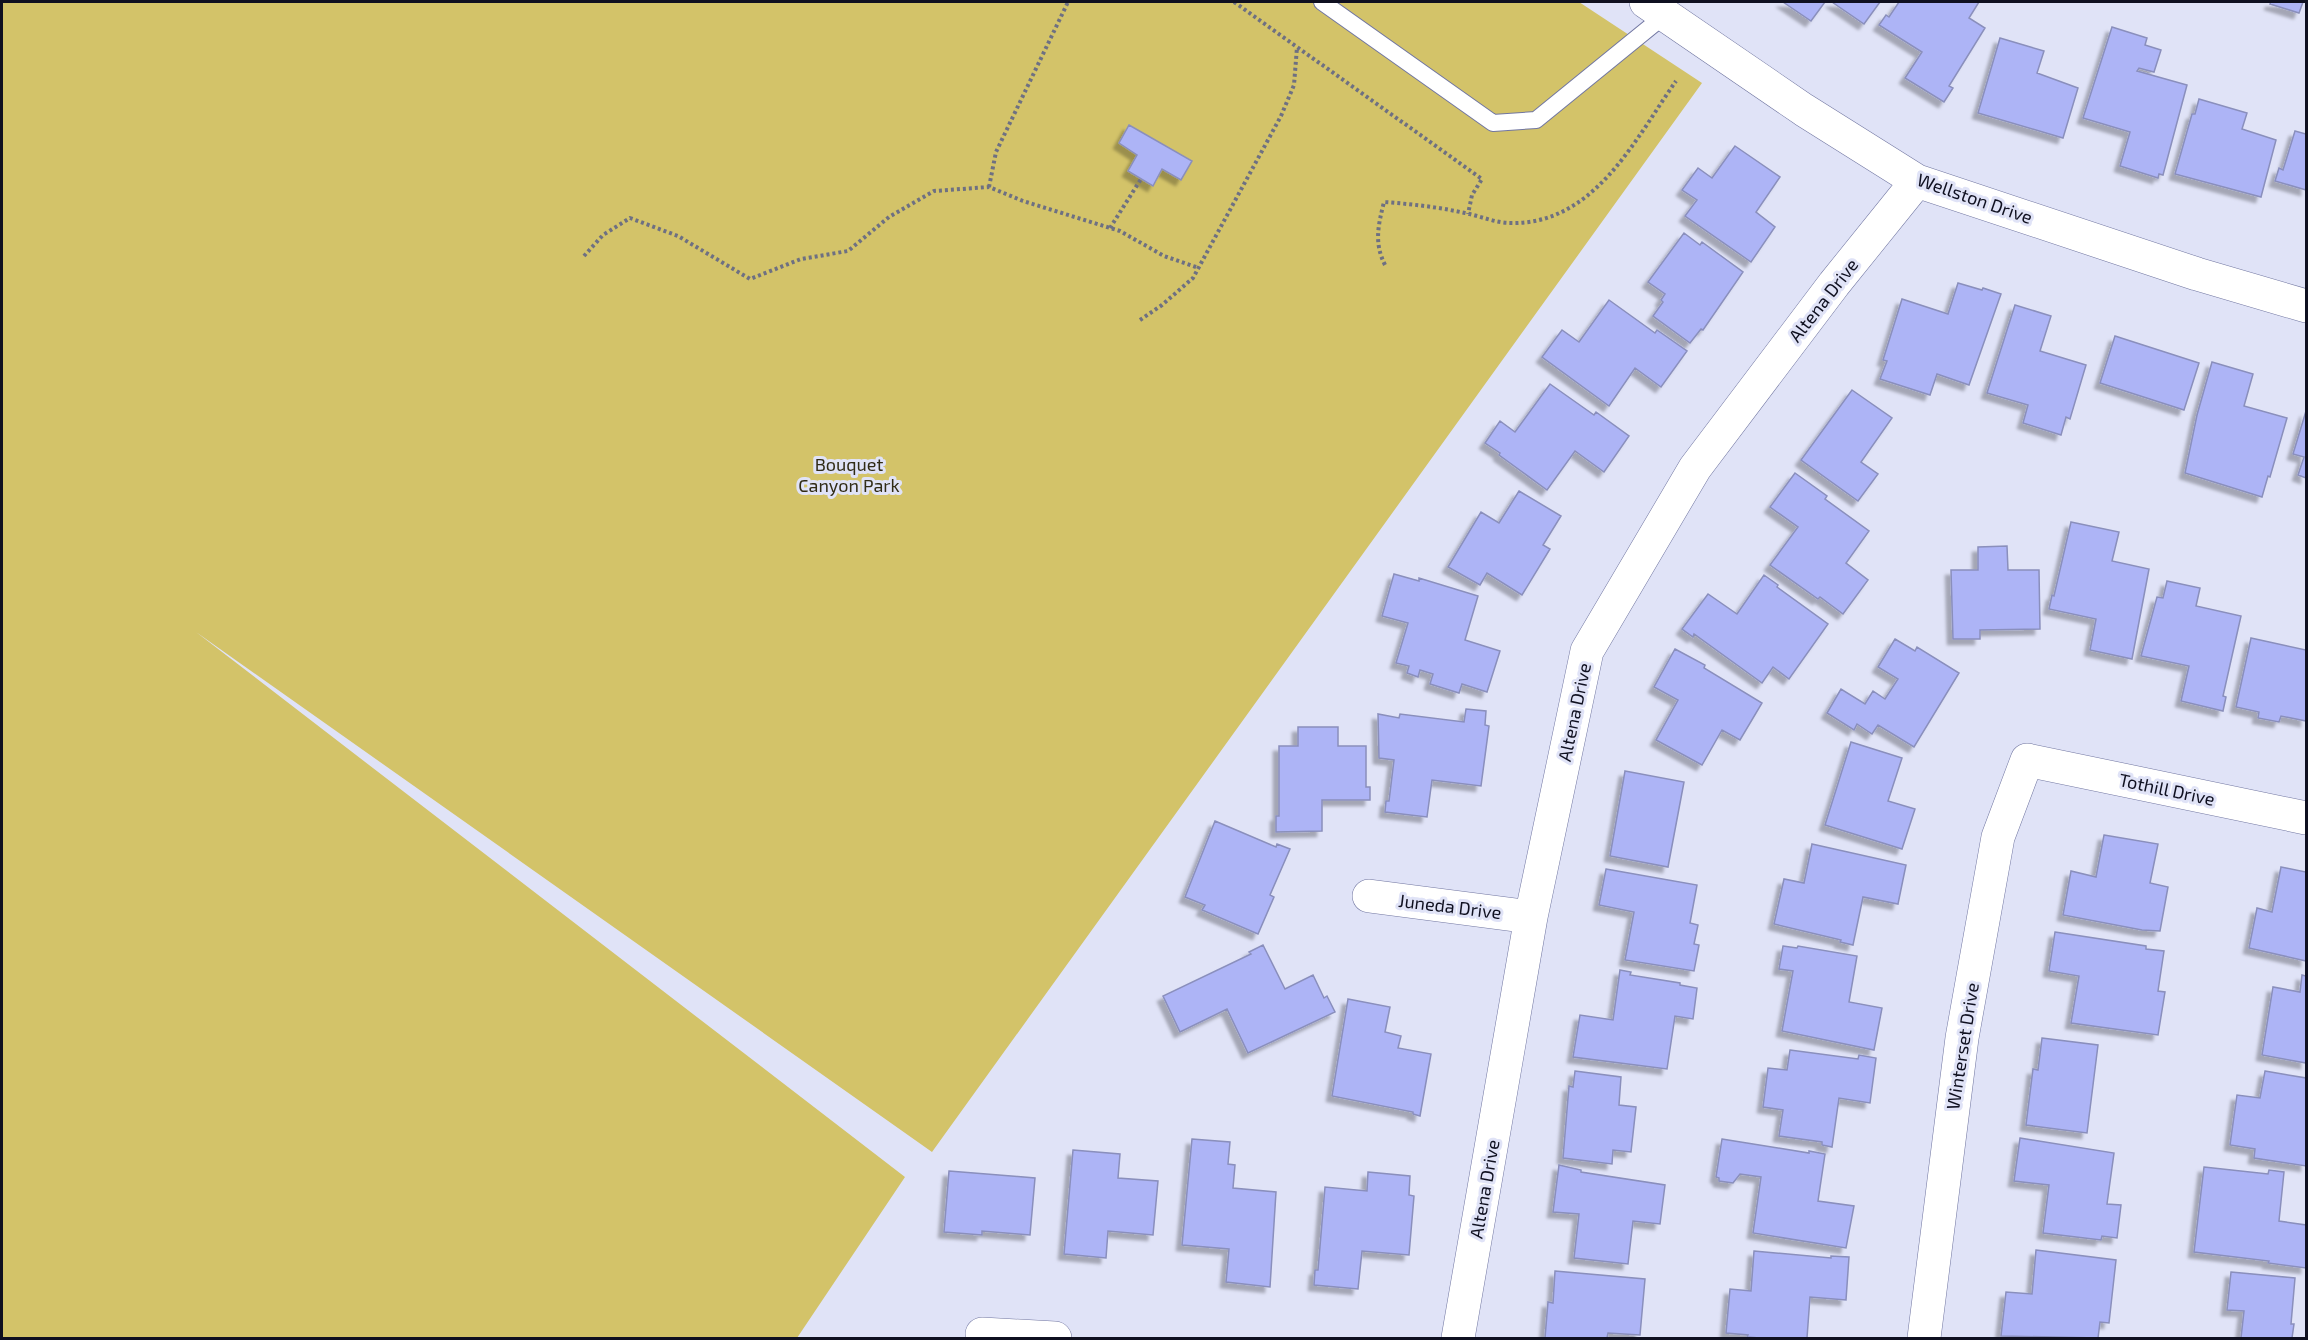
<svg xmlns="http://www.w3.org/2000/svg" width="2308" height="1340" viewBox="0 0 2308 1340" font-family="'Exo 2',sans-serif">
	<defs>
		<filter id="shadow"><feDropShadow dx="-5.5" dy="5.5" stdDeviation="1.5" flood-color="#0004"/></filter>
	</defs>
	<rect width="100%" height="100%" fill="#e0e3f7"/>
	<path fill="#d3c369" d="M2,2h1577l123,81 -770,1069 -736,-520 709,545 -108,161h-795z"/>
	<path fill="#adb4f6" stroke="#8a8fbc" stroke-width="1.5" filter="url(#shadow)" d="M1783,2h42l-14,19z
		M1832,2h48l-16,22z
		M1899,2h80l-10,16 16,10 -36,58 4,2 -9,14 -39,-24 17,-26 -43,-27 7,-10 3,2z
		M2271,2h32l-4,11 -29,-9z
		M2112,27l35,11 -2,7 16,5 -7,22 -15,-4 -2,3 50,14 -24,90 -4,-1 -1,4 -38,-12 10,-34 -47,-14z
		M2000,38l44,13 -7,22 41,15 -15,50 -85,-25z
		M2199,99l48,14 -5,16 34,11 -15,57 -86,-23 17,-60h3z
		M1129,125l63,36 -11,19 -19,-11 -9,17 -25,-15 9,-16 -18,-12z
		M2295,131l11,3v56l-31,-9 4,-13 4,2z
		M1735,146l45,31 -24,35 19,15 -24,35 -66,-46 12,-16 -15,-10 16,-22 14,10z
		M1684,233l16,12 2,-3 41,30 -40,58 -2,-1 -11,14 -37,-27 10,-14 -2,-2 4,-6 -17,-12z
		M1958,283l24,7 1,-2 18,6 -32,91 -32,-11 -7,21 -50,-16 7,-18 -4,-1 19,-61 46,15z
		M1609,300l46,33 2,-3 30,21 -26,36 -26,-19 -26,38 -67,-49 20,-27 17,12z
		M2015,305l36,11 -11,35 46,14 -16,54 -4,-2 -5,18 -38,-12 5,-18 -41,-12z
		M2115,336l84,27 -15,47 -84,-27z
		M2212,362l41,12 -9,32 43,12 -17,59 -2,-1 -6,21 -77,-24 12,-58z
		M1550,384l44,31 2,-3 33,24 -25,36 -29,-21 -28,39 -48,-35 1,-2 -15,-10 15,-22 15,11z
		M1852,390l40,28 -31,44 17,12 -20,27 -57,-41z
		M2306,411v67l-8,-3 6,-18 -11,-3z
		M1795,473l32,23 -2,3 44,32 -23,32 22,17 -25,34 -23,-17 -2,2 -48,-34 28,-38 -28,-20z
		M1519,491l42,25 -18,29 7,4 -28,46 -35,-22 -7,12 -32,-18 33,-55 18,11z
		M2071,522l48,10 -7,29 37,8 -17,90 -42,-9 6,-31 -47,-10 3,-14 2,1z
		M2007,546l1,24h31l1,59 -60,1v9h-27l-2,-69h27v-23z
		M1394,574l25,7v-3l59,18 -13,44 35,11 -13,41 -25,-8 -3,9 -29,-9 3,-10 -13,-4 -2,7 -11,-4 2,-7 -13,-3 12,-40 -26,-7z
		M1764,575l14,10 -1,2 51,37 -39,55 -16,-12 -11,16 -68,-49 -1,3 -11,-8 26,-35 29,20z
		M2167,581l33,7 -4,18 45,10 -18,80 3,1 -3,14 -42,-10 8,-35 -48,-10 16,-59 6,1z
		M2251,638l55,12v71l-25,-5 -2,6 -21,-4 1,-6 -23,-5z
		M1895,639l20,12 2,-4 42,26 -45,74 -36,-22 -6,9 -15,-10 -3,6 -27,-17 14,-24 24,15 8,-13 12,8 13,-20 -20,-12z
		M1675,649l30,16 -1,3 58,35 -22,37 -18,-10 -20,35 -46,-25 22,-40 -24,-13z
		M1466,709l20,2 -1,14 4,1 -8,60 -49,-6 -5,37 -42,-5 1,-11h3l5,-41 -15,-2 -1,-44 21,4 1,-4 64,8z
		M1298,727h40v19h28v41h4v13h-48v31l-46,1v-16h3v-70h19z
		M1851,742l51,16 -14,43 27,8 -13,40 -77,-24z
		M1625,771l59,11 -16,85 -58,-11z
		M1215,821l61,26 1,-3 13,5 -20,46 4,2 -16,37 -56,-24 3,-5 -20,-8z
		M2104,835l54,9 -8,39 18,4 -8,44 -18,-1 -79,-15 8,-44 25,6z
		M1812,844l94,21 -8,39 -35,-7 -10,48 -13,-3 1,-2 -67,-16 10,-45 20,4z
		M2281,867l25,5v89l-57,-13 8,-40 15,4z
		M1606,869l91,16 -7,38 8,2 -4,19 5,1 -5,26 -69,-11 9,-48 -35,-7z
		M2055,932l91,14v3l18,2 -6,40 7,1 -7,43 -87,-12 8,-47 -30,-5z
		M1263,945l22,44 28,-14 11,23 3,-2 8,16 -87,41 -21,-44 -47,23 -17,-36 88,-42 -2,-2z
		M1783,946l14,2 1,-2 59,10 -8,46 33,6 -8,42 -92,-19 11,-60 -14,-2z
		M1620,970l11,2 -1,3 50,8v2l17,3 -4,31 -18,-3 -8,53 -94,-12 7,-42 33,5z
		M2302,975l4,1v87l-44,-8 11,-68 27,5z
		M1348,999l42,8 -5,25 16,4 -3,12 33,6 -11,62 -7,-2v-2l-81,-16z
		M2042,1038l56,7 -11,88 -61,-8 7,-56 5,1z
		M1790,1050l68,9 1,-4 17,3 -6,45 -31,-5 -7,49 -10,-2v-3l-43,-6 4,-26 -20,-3 5,-39 19,2z
		M1575,1071l46,6 -2,28 17,2 -5,45 -18,-2 -1,14 -49,-6 6,-72 4,1z
		M2265,1071l41,7v88l-52,-8 1,-9 -25,-4 7,-50 23,3z
		M2020,1138l94,15 -7,51 14,1 -4,33 -15,-2 -1,4 -58,-7 6,-48 -35,-4z
		M1192,1139l38,3 -2,22 7,1 -2,23 43,4 -6,95 -44,-5 3,-33 -47,-4z
		M1722,1139l87,14v-2l16,3 -7,47 36,5 -8,42 -93,-15 8,-56 -21,-3 -7,9 -14,-2v-3l-3,-1z
		M1073,1150l47,4 -2,24 40,3 -5,54 -45,-4 -2,27 -42,-4z
		M1559,1165l22,5v2l84,13 -5,39 -27,-3 -5,43 -54,-6 5,-44 -26,-2z
		M2204,1167l64,7 1,-4 15,2 -5,49 27,4v43l-38,-5 1,-2 -75,-9z
		M949,1171l86,7 -5,57 -48,-4v4l-38,-3z
		M1368,1172l42,4 -1,19 5,1 -5,59 -47,-4 -4,38 -44,-4 1,-15h3l7,-83 42,4z
		M2036,1250l80,10 -7,63 -9,-1 -2,16 -97,-2 5,-44 26,2z
		M1754,1251l77,7v-2l18,1 -3,43 -36,-3 -3,41h-47l-13,-1 1,-2 -22,-2 4,-44 21,2z
		M1555,1271l90,8 -5,56 -32,-2 -1,5h-62l3,-36 5,1z
		M2231,1272l64,6 -4,46h3l-2,14h-51l3,-27 -17,-1z"/>
	<g fill="none" stroke-linecap="round" stroke-linejoin="round">
		<defs>
			<path id="service" d="M1322,2l171,121 43,-3 129,-105"/>
			<path id="minor" d="M1646,2l158,108 113,71 280,93 109,32
				M1369,896l162,21
				M982,1334l73,4
				M1458,1338l73,-421 56,-266 108,-183 139,-184 83,-103
				M1924,1338l38,-300 36,-201 29,-77 279,58"/>
		</defs>
		<use href="#service" stroke="#7176a1" stroke-width="18"/>
		<use href="#minor" stroke="#7176a1" stroke-width="34"/>
		<path stroke="#6e7082" stroke-width="4" stroke-dasharray="3 3" stroke-linecap="butt" d="M1234,2l248,177 -10,16 -4,19
			M989,187l7,-35 72,-150
			M1110,228l31,-49
			M584,256l19,-21 27,-17 48,18 72,43 51,-20 47,-8 41,-34 45,-26 55,-4 34,14 97,30 44,25 35,12
			M1385,265c-11,-22 -7,-39 -1,-63 27,2 54,5 81,11 15,3 31,10 45,10 84,2 124,-82 166,-142
			M1140,320l22,-15 31,-27 88,-162 13,-31 3,-38"/>
		<use href="#service" stroke="#fff" stroke-width="16"/>
		<use href="#minor" stroke="#fff" stroke-width="33"/>
	</g>
	<g text-anchor="middle" dominant-baseline="central" stroke-width="6" stroke-linejoin="round" paint-order="stroke">
		<g font-size="18" fill="#0f1020" stroke="#e0e3f7">
			<text transform="translate(1975 198) rotate(19)">Wellston Drive</text>
			<text transform="translate(1823 300) rotate(-52)">Altena Drive</text>
			<text transform="translate(1574 712) rotate(-78)">Altena Drive</text>
			<text transform="translate(2167 789) rotate(12)">Tothill Drive</text>
			<text transform="translate(1450 906) rotate(7)">Juneda Drive</text>
			<text transform="translate(1962 1046) rotate(-81)">Winterset Drive</text>
			<text transform="translate(1484 1189) rotate(-80)">Altena Drive</text>
		</g>
		<g font-size="18" fill="#302b15" stroke="#e0e3f7">
			<text x="849" y="464">Bouquet<tspan x="849" dy="21">Canyon Park</tspan></text>
		</g>
	</g>
	<rect width="2308" height="1340" fill="none" stroke="#0f1020" stroke-width="6"/>
</svg>
